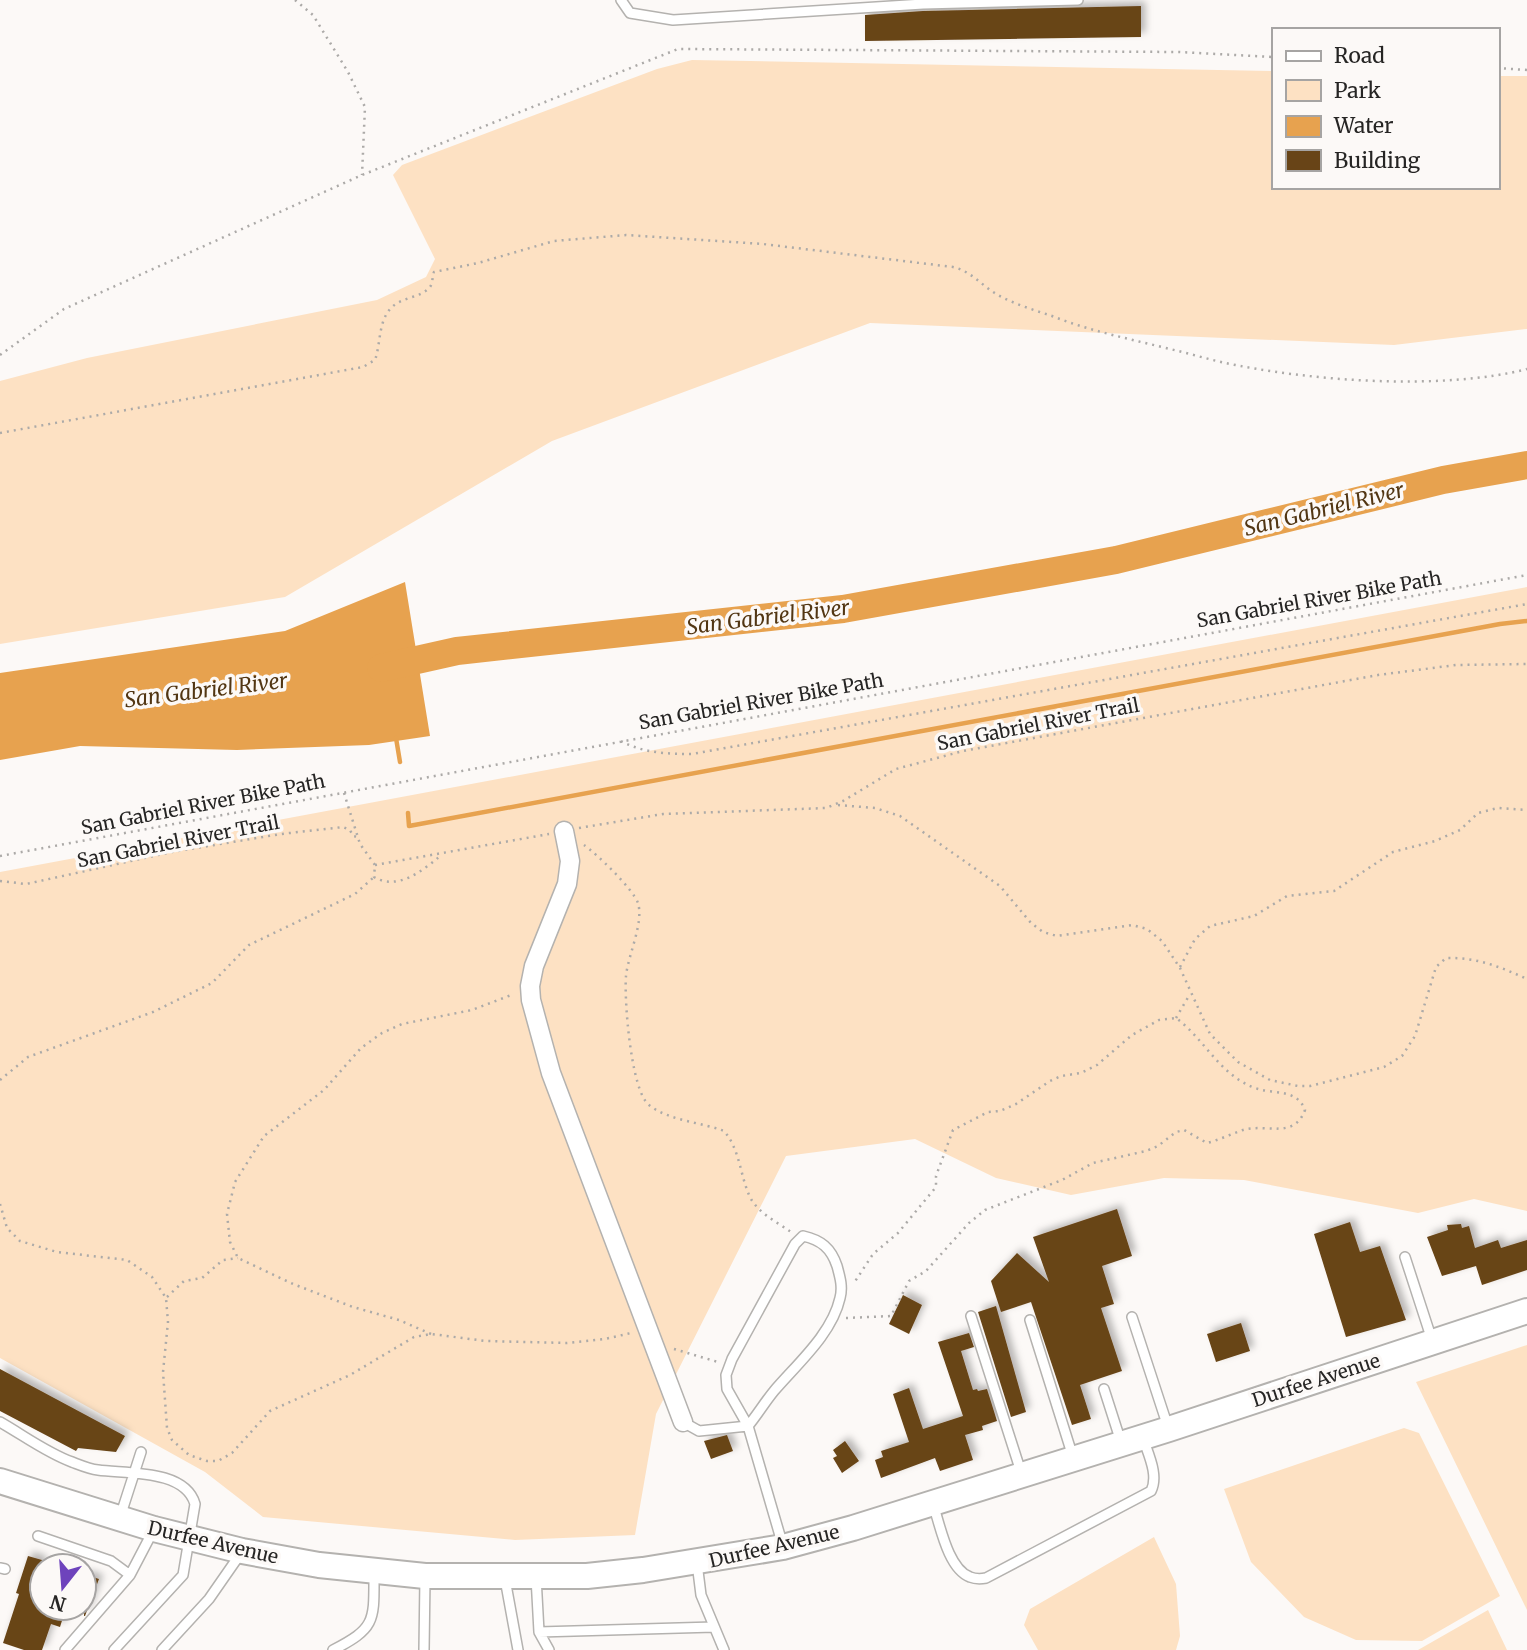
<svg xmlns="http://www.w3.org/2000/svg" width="1527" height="1650" viewBox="0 0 1527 1650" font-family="Merriweather,serif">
	<defs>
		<filter id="shadow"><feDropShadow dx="4.5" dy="-4.5" stdDeviation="3.5" flood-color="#0004"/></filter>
	</defs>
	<rect width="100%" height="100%" fill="#fcf9f7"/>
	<path fill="#fde1c3" d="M692,60l581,11v116h224v-111h30v253l-133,16 -524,-22 -318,118 -267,156 -285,47v-263l87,-23 290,-58 49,-23 9,-18 -42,-84 9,-10 255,-96z
		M1527,587v624l-53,-12 -56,14 -174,-33 -80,-2 -93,17 -75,-17 -81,-39 -129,17 -130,258 -21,121 -120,5 -252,-23 -58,-45 -205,-114v-486z
		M1527,1345v265l-111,-228z
		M1404,1428l15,5 81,163 -78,45 -66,-1 -52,-23 -53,-55 -27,-73z
		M1154,1537l22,47 4,52 -4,14h-138l-14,-25 6,-16z
		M1488,1610l19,40h-89z"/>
	<path fill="#e7a24f" d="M405,582l25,154 -61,9 -132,5 -157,-4 -80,14v-87l285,-42z"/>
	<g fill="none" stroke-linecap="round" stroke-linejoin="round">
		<path stroke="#e7a24f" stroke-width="4.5" d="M396,738l4,24
			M408,813l1,13 1091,-202 27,-3"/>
		<path stroke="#e7a24f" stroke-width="28" d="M381,668l76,-17 386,-42 273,-49 327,-80 84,-15"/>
	</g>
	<path fill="#684417" filter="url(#shadow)" d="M1141,6v31l-276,4v-26l58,-4z
		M1117,1209l15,47 -30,10 12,38 -13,4 21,63 -42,14 11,34 -19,6 -41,-123 -30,10 -10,-31 26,-28 32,29 -16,-45z
		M1350,1222l10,30 20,-6 26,74 -60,17 -32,-103z
		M1461,1224l1,4 7,-2 6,22 23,-8 3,8 26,-8v30l-45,15 -6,-19 -34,10 -15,-39 21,-7 -1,-5z
		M903,1295l19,10 -13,29 -20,-10z
		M996,1306l30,106 -15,5 -33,-105z
		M1241,1323l9,28 -34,11 -9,-28z
		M969,1333l5,14 -13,4 12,39 4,-1 1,2 9,-2 10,32 -15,5 1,4 -18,5 8,25 -33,11 -5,-13 -54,20 -6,-18 8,-3 -2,-6 28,-9 -16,-48 16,-6 14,41 40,-13 -25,-74z
		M0,1369l125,67 -9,16 -38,-4 -2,3 -76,-40z
		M727,1435l6,16 -22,8 -7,-18z
		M845,1441l14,20 -17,12 -9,-15 4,-2 -4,-6z
		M28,1556l14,4v48h24l-6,19 -9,-3 -9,26h-18l-21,-7 16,-49 -3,-1z
		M84,1574l15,5 -14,37h-1z"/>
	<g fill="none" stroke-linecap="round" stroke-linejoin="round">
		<defs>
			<path id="service" d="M621,0l9,13 43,7 250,-16 155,-4
				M1405,1257l27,83
				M971,1316l50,156
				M1132,1317l36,110
				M1030,1320l43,137
				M1104,1389l17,53
				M0,1422c23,13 47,31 72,40 8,3 17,7 26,8 28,4 87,-1 97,34l-12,71 -69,75
				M683,1422l16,9 49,-5c9,-11 17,-24 26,-35 23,-27 58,-57 66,-93 3,-11 0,-21 -3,-32 -6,-18 -16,-26 -34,-30l-8,8 -63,115 -6,16 1,14 21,37 35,120
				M933,1504c7,21 15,65 37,73 5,2 11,2 16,1l165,-87c8,-16 -3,-37 -8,-53
				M120,1517l21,-65
				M38,1536l73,25 19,14
				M697,1563l4,32 23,55
				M0,1568l5,1
				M536,1577l3,55 10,18
				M505,1579l13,71
				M539,1632l175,-5
				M65,1650l65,-75 23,-44
				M162,1650l47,-51 32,-46
				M333,1650c43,-22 41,-29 41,-76
				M424,1650l1,-72"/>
			<path id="minor" d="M564,831l6,30 -3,23 -33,82 -4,20 1,14 20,73 132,349"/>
			<path id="secondary" d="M0,1481l154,48 88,22 77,14 106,11h162l56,-6 140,-23 70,-19 316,-99 358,-118"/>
		</defs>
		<use href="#service" stroke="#b4b2af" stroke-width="12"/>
		<use href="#minor" stroke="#b4b2af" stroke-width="21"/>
		<use href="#secondary" stroke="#b4b2af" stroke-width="28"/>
		<path stroke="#acaaa8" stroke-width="2.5" stroke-dasharray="2 5" stroke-linecap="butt" d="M295,0l18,15 35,57 17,35 -3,68
			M1497,68l30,2
			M0,355l64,-46 298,-134 316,-126 501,3 94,5
			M0,433l363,-66 12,-7c6,-17 3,-38 16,-52 10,-11 30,-10 39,-21 3,-4 2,-10 4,-15l44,-9 76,-22 72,-6 137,9 190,23c18,4 29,19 45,28 16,9 36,15 54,21 38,15 78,23 118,33 17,4 34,9 51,13 86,19 221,29 306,7
			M621,741c22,12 46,13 71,13l835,-150
			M344,793l16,51 15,21 -1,12c23,14 48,-6 65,-20
			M838,805l37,3 25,8 100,70 31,37 12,9 14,4 75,-11 15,4 15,12 18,27 30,66 28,28 32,18 28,6h12l74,-19 18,-11 13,-20 21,-69 10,-9c30,-1 55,9 81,21
			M579,828l84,-14 163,-6 17,-7 53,-32 67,-18 415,-76 78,-10 71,-1
			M584,845c13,9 49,44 54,58 6,20 -10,52 -12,73 -2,24 5,115 23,129 20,16 52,17 75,26 16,18 16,45 26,66 8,16 27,25 41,35
			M0,856l1527,-281
			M375,865l174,-31
			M0,881l26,3 146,-32 109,-18 62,-7 7,3 3,6 5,1
			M1180,967l15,-28 15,-13 44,-10 33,-20 47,-5 59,-39 42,-11 25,-11 18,-17 20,-5 29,2
			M1176,1018l14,-24
			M0,1080l28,-23 125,-45 59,-29 37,-38 106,-51 19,-17
			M0,1204l7,24 13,13 37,11 70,8 25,17 14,21 2,24 -5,50 4,56 5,12 17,15 18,6h11l14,-8 38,-42 80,-36 64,-38 17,-3 55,7 81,2 38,-4 26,-6
			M167,1297l17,-16 18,-3 21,-18 15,-2
			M846,1318l45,-2 18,-35 17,-10 43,-48 16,-13 77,-30 31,-17 53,-12 12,-5 18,-14 8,-2 23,13c12,-3 24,-9 36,-13 23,-7 51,10 62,-20 -8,-21 -30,-16 -47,-21 -38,-12 -53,-50 -82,-71l-17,2 -27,15 -35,30 -16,8 -20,3 -11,5 -34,23 -16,7 -12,1 -35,18 -17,46v11l-38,46 -25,21 -19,29
			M431,1334l-32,-14 -46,-13 -60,-23 -55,-26 -8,-16 -3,-28 8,-32 29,-46 60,-46 37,-42 21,-15 20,-9 70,-14 42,-16
			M674,1349l44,13"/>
		<use href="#service" stroke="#fff" stroke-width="9"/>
		<use href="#minor" stroke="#fff" stroke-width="18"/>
		<use href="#secondary" stroke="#fff" stroke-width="24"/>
	</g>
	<g text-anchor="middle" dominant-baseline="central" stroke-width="7" stroke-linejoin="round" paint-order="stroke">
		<g font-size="19" fill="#262524" stroke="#fcf9f7">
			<text transform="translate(1319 599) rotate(-10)">San Gabriel River Bike Path</text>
			<text transform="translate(761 701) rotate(-10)">San Gabriel River Bike Path</text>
			<text transform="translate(1038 724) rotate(-11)">San Gabriel River Trail</text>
			<text transform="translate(203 804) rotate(-11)">San Gabriel River Bike Path</text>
			<text transform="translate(178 841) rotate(-11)">San Gabriel River Trail</text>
			<text transform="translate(1316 1380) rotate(-18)">Durfee Avenue</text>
			<text transform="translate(213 1542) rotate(13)">Durfee Avenue</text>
			<text transform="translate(774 1546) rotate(-13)">Durfee Avenue</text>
		</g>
		<g font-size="21" font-style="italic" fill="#523613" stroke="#fcf9f7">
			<text transform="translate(1324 509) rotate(-14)">San Gabriel River</text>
			<text transform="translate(768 617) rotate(-7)">San Gabriel River</text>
			<text transform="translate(206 690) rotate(-7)">San Gabriel River</text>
		</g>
	</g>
	<rect x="1272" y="28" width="228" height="161" fill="#fcf9f7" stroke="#a6a4a3" stroke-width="2"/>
	<rect x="1286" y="51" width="35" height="10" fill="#ffffff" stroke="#a6a4a3" stroke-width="2"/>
	<text x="1334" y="63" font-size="21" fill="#262524">Road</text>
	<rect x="1286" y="80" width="35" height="21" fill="#fde1c3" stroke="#a6a4a3" stroke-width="2"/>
	<text x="1334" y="98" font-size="21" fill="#262524">Park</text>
	<rect x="1286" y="116" width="35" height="21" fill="#e7a24f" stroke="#a6a4a3" stroke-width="2"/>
	<text x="1334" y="133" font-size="21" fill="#262524">Water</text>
	<rect x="1286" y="150" width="35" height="21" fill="#684417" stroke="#a6a4a3" stroke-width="2"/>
	<text x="1334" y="168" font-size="21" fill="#262524">Building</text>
	<g transform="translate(63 1587) rotate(197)"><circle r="33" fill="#fcf9f7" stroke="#a6a4a3" stroke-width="2"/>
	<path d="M0-5L12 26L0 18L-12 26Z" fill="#6e43bc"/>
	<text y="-10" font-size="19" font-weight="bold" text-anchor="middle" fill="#262524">N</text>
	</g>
</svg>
